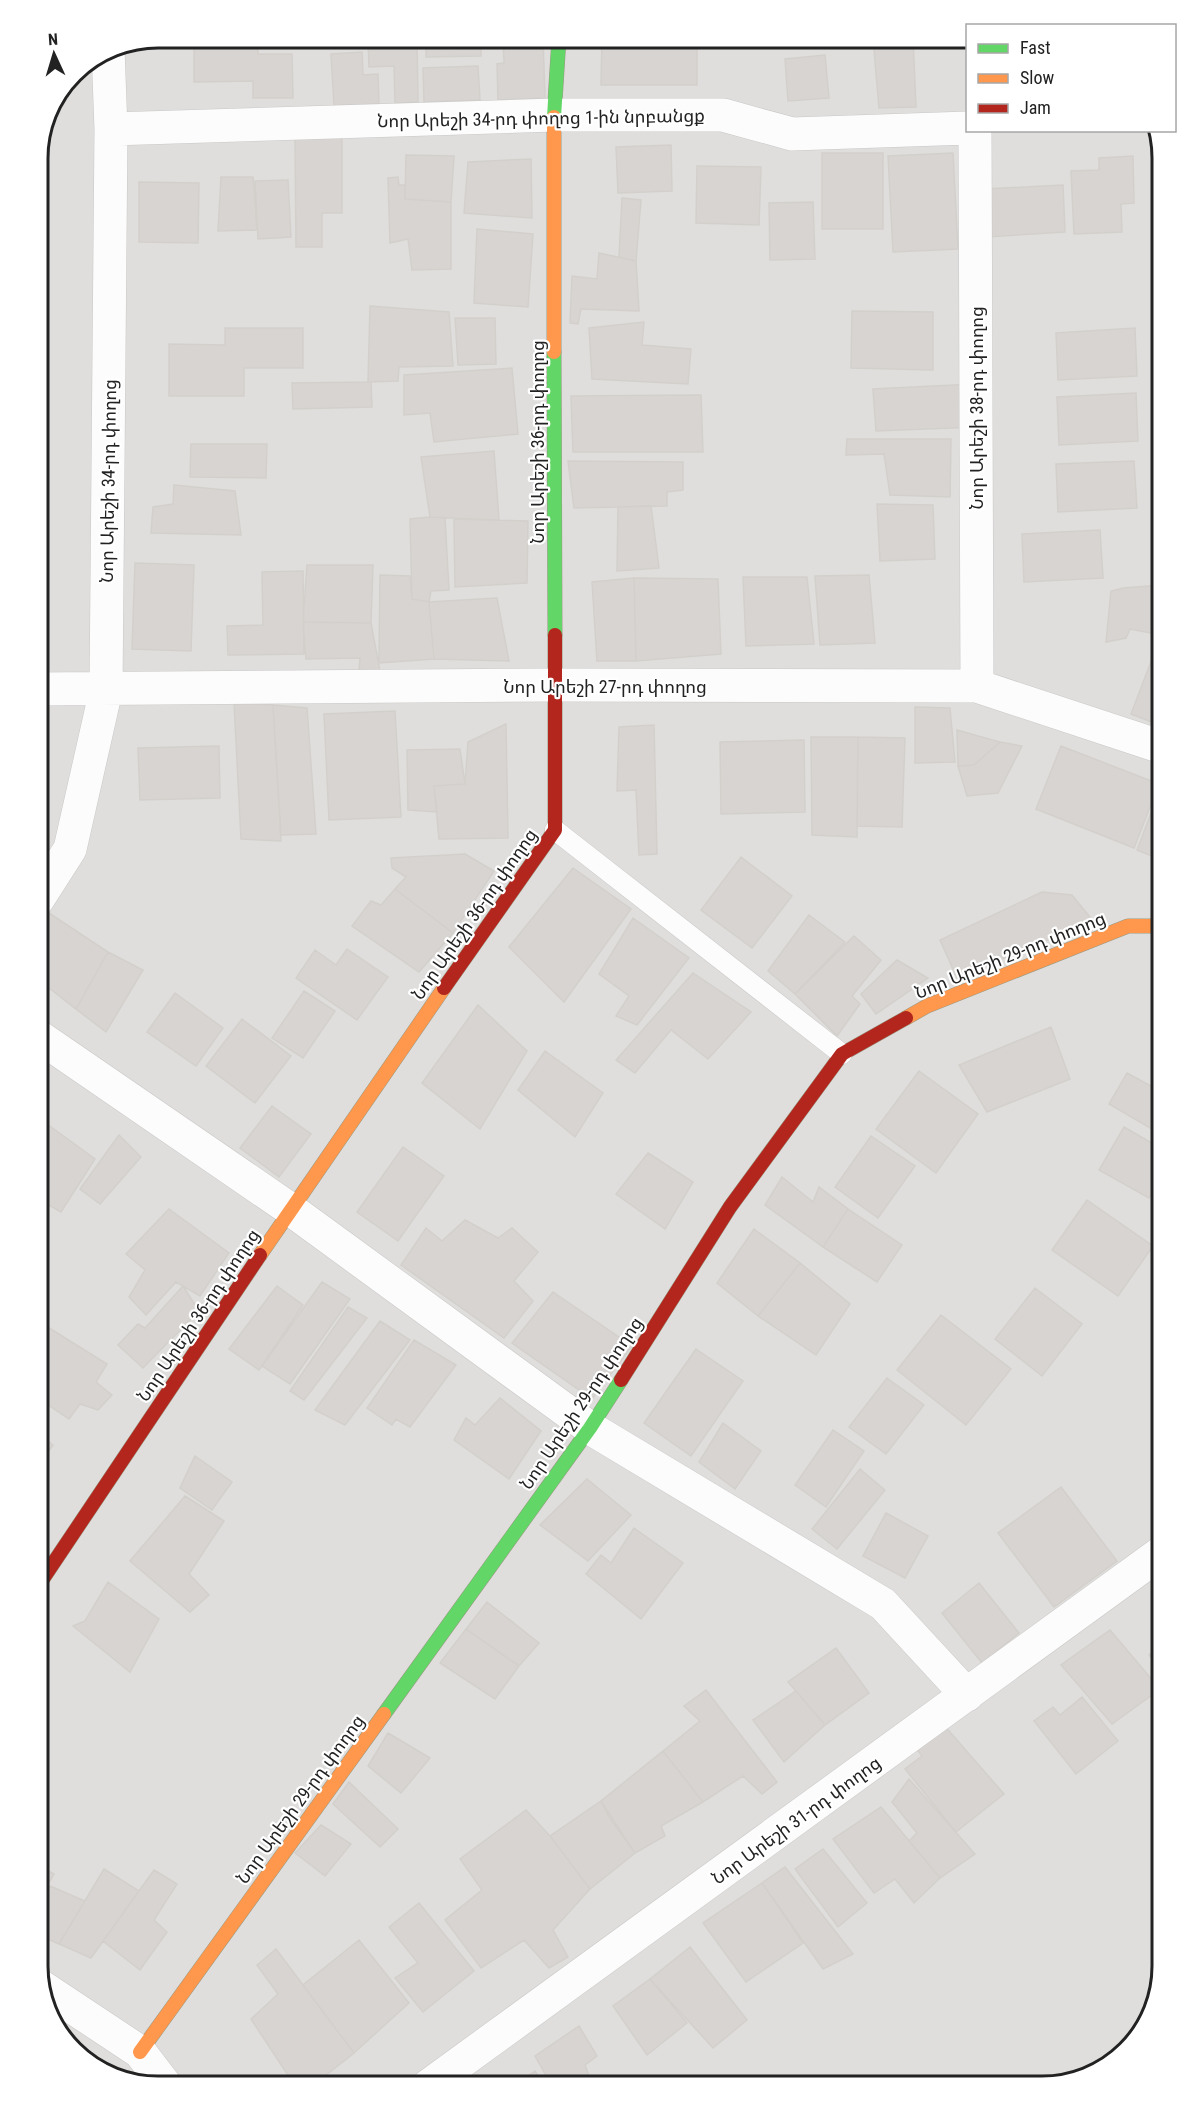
<svg xmlns="http://www.w3.org/2000/svg" width="1200" height="2124" viewBox="0 0 1200 2124" font-family="'Roboto Condensed','Noto Sans Armenian',sans-serif">
	<rect width="100%" height="100%" fill="#f0eeeb"/>
	<path fill="#dfdedc" d="M158,38h809l1,92 188,1 6,27v1808l-20,66 -47,42 -53,12h-891l-59,-20 -42,-47 -12,-53v-1815l9,-39 26,-39 39,-26z"/>
	<path fill="#d7d4d2" stroke="#d3d0cc" stroke-width="1.5" d="M194,38h64v16h34l1,44h-40v-17l-59,1z
		M368,38h49l1,64 -23,1 -1,-37 -25,1z
		M426,38h55v18l-55,1z
		M543,38l2,60 -47,2 -1,-36 7,-1 -1,-24z
		M602,38h95v47h-96z
		M873,38h40l3,69 -37,1z
		M362,52l1,23 15,-1 1,30 -45,2 -3,-52z
		M825,55l4,43 -41,3 -3,-42z
		M478,66l2,34 -56,2 -1,-34z
		M295,138h47v75h-20v34h-26z
		M671,145l1,46 -54,2 -2,-46z
		M822,153h61v76h-61z
		M953,153l5,96 -65,3 -5,-96z
		M406,155l48,1 -3,46 -46,-3z
		M1133,156l1,47 -13,1 1,28 -48,2 -3,-63 28,-1v-12z
		M531,159l1,59 -68,-5 4,-51z
		M697,166l64,1 -2,58 -63,-2z
		M221,177h32l4,53 -39,1z
		M398,177l1,8h6v14l46,3v67l-39,1 -4,-31 -18,4 -2,-65z
		M288,180l3,57 -33,2 -3,-58z
		M139,182l60,1 -1,60 -59,-1z
		M1063,185l2,47 -79,5 -2,-48z
		M1158,186h4v68l-2,1z
		M622,198l19,2 -5,61 -17,-4z
		M813,202l2,57 -45,1 -1,-57z
		M477,229l56,5 -5,73 -54,-4z
		M599,253l37,8 3,50 -58,-2 -3,15 -8,-1 2,-47 25,3z
		M370,306l79,6 4,54 -54,1 -1,14 -30,1z
		M852,311l81,1v58l-82,-2z
		M455,318h40l1,46 -38,1z
		M644,322l-2,23 49,4 -3,35 -96,-5 -3,-51z
		M225,328h78v40h-59v28h-75v-52l56,1z
		M1135,328l2,48 -79,4 -2,-47z
		M512,368l6,66 -84,8 -4,-29 -26,2v-40z
		M368,382h3l1,25 -79,2 -1,-26z
		M974,384l2,43 -100,4 -3,-42z
		M1136,393l2,48 -79,4 -2,-48z
		M701,395l2,57h-130l-2,-56z
		M847,439h104l-1,58 -60,-2 -6,-41 -38,1z
		M191,444h76l-1,34 -76,-1z
		M494,451l5,69 -69,-3 -9,-60z
		M568,461l115,1v28l-16,2v14l-93,2z
		M1134,461l3,47 -79,4 -2,-48z
		M174,485l61,6 6,44 -90,-2 2,-26 20,-3z
		M877,504l56,1 2,54 -55,2z
		M651,506l8,62 -42,3 1,-64z
		M430,517l15,1 4,72 -18,1 -2,11 -17,-3 -2,-80z
		M454,519l74,2 -1,62 -72,4z
		M1100,530l3,48 -79,4 -2,-48z
		M135,563l59,2 -3,86 -59,-2z
		M307,565h66l-2,58 -68,-1z
		M303,571l1,83 -76,1 -1,-29 36,-1 -1,-53z
		M380,575l30,1 2,23 17,3 5,57 -55,4z
		M869,575l6,68 -55,2 -5,-69z
		M743,577h64l7,67 -68,2z
		M634,578l2,83h-39l-5,-79z
		M634,578l84,1 3,75 -85,7z
		M1162,585v50l-32,-6 -4,9 -20,4 5,-51 12,-3z
		M497,598l12,63 -75,-2 -5,-57z
		M303,622l68,1 9,48 -21,1 1,-14 -54,1z
		M1152,659l10,4v63l-31,-12z
		M234,702l39,3 8,136 -40,-2z
		M273,705l34,3 9,126 -35,1z
		M915,707l35,1 5,54 -40,1z
		M395,711l6,106 -72,3 -5,-106z
		M506,724l2,114 -69,1 -5,-53 31,-2 3,-42z
		M654,725l3,129 -18,1 -3,-65 -19,1 2,-64z
		M957,730l43,12 -26,23 -16,1z
		M811,737h47l-1,100 -45,-2z
		M858,737l47,1 -3,89 -45,-1z
		M804,740l1,72 -84,2 -1,-72z
		M1000,742l22,4 -24,47 -31,3 -9,-30 16,-1z
		M219,746l1,52 -80,2 -2,-52z
		M1061,746l98,38 -25,64 -98,-39z
		M460,749l5,35 -31,2 3,26 -29,-2 -1,-60z
		M1162,784v76l-25,-10z
		M465,854l29,17 -41,62 -58,-44 11,-12 -14,-9 -1,-10z
		M741,857l51,39 -40,52 -51,-38z
		M573,868l58,41 -67,93 -55,-55z
		M395,889l58,44 -34,39 -67,-46 19,-25 10,4z
		M1042,892l30,3 21,26 -136,57 -17,-38z
		M49,913l59,39 -32,57 -27,-21 -11,18v-76z
		M809,915l36,27 -50,52 -27,-23z
		M633,918l56,40 -52,67 -21,-9 13,-20 -30,-22z
		M854,936l27,24 -29,36 8,8 -23,32 -42,-42z
		M347,949l41,28 -31,43 -61,-42 19,-28 21,15z
		M108,952l35,18 -37,62 -30,-23z
		M897,960l31,18 -52,36 -15,-20z
		M693,973l58,39 -43,47 -37,-29 -36,43 -19,-13z
		M304,991l31,20 -32,47 -31,-20z
		M175,993l48,35 -27,38 -49,-34z
		M478,1005l49,46 -47,78 -58,-46z
		M242,1019l49,37 -36,47 -49,-37z
		M1051,1027l19,52 -83,33 -28,-47z
		M545,1051l58,42 -28,44 -57,-47z
		M919,1071l59,43 -42,59 -60,-44z
		M1127,1073l31,17 4,-8v53l-53,-31z
		M272,1106l39,28 -32,43 -39,-29z
		M47,1124l48,35 -34,53 -23,-13v-62z
		M1124,1127l38,22v26l-13,23 -50,-28z
		M119,1135l22,22 -41,47 -20,-15z
		M871,1136l44,30 -37,52 -43,-31z
		M403,1147l41,29 -46,65 -41,-29z
		M648,1153l45,29 -28,47 -49,-35z
		M782,1177l31,25 6,-15 29,22 -25,38 -58,-42z
		M1087,1200l66,46 -35,50 -66,-46z
		M169,1209l60,44 -29,43 -24,-14 -30,33 -17,-18 16,-27 -19,-16z
		M848,1209l54,36 -25,37 -54,-35z
		M465,1220l33,18 14,-10 26,24 -24,29 19,20 -29,37 -103,-73 25,-37 16,13z
		M754,1229l46,34 -42,53 -41,-33z
		M800,1263l50,41 -34,51 -58,-39z
		M322,1282l28,17 -60,85 -28,-18z
		M183,1286l16,25 -56,57 -25,-23 20,-21 7,4z
		M277,1286l26,19 -44,65 -30,-21z
		M1035,1288l47,36 -40,52 -47,-37z
		M553,1292l79,54 -40,53 -80,-56z
		M348,1307l19,11 -63,82 -14,-9z
		M941,1315l70,54 -45,56 -69,-55z
		M38,1321l69,43 -11,18 16,13 -14,15 -18,-6 -11,15 -31,-21z
		M380,1321l30,19 -65,85 -30,-15z
		M414,1340l42,25 -46,62 -14,-8 -4,6 -25,-17z
		M696,1349l47,32 -52,75 -47,-33z
		M887,1378l37,27 -38,49 -37,-27z
		M500,1398l41,33 -32,48 -55,-39 12,-22 9,7z
		M723,1423l38,28 -26,38 -36,-27z
		M833,1430l31,21 -38,56 -31,-22z
		M38,1432l15,13 -15,21z
		M195,1456l37,26 -20,28 -32,-22z
		M860,1469l25,21 -48,59 -25,-20z
		M587,1479l44,36 -43,46 -48,-36z
		M1061,1487l56,74 -63,46 -56,-74z
		M185,1496l39,25 -35,53 20,21 -19,17 -60,-51z
		M886,1513l42,23 -23,42 -42,-22z
		M634,1528l49,35 -42,56 -55,-45 15,-19 10,8z
		M108,1582l51,37 -29,53 -57,-46 12,-5z
		M979,1583l40,50 -37,30 -40,-50z
		M487,1602l52,41 -20,23 -53,-37z
		M466,1629l53,37 -24,33 -55,-36z
		M1110,1630l50,59 -48,35 -51,-59z
		M1162,1645v27l-13,-17z
		M836,1648l33,45 -44,32 -37,-43z
		M706,1690l71,92 -15,12 -19,-18 -40,26 -40,-51 37,-30 -16,-15z
		M796,1691l29,34 -41,37 -31,-42z
		M1082,1697l36,44 -42,33 -42,-53 19,-14 7,8z
		M943,1724l61,70 -48,38 -51,-63 17,-13 -9,-12z
		M388,1733l42,25 -29,35 -33,-27z
		M663,1751l40,51 -42,24 4,10 -30,17 -26,-36 -8,-16z
		M909,1779l66,75 -35,24 -31,-37 8,-8 -25,-31z
		M349,1782l49,47 -18,18 -47,-43z
		M601,1801l34,52 -45,36 -40,-53z
		M881,1807l59,71 -26,25 -19,-24 -21,14 -41,-54z
		M526,1810l24,26 40,53 -37,41 15,27 -19,11 -25,-28 -43,28 -36,-48 37,-30 -22,-31z
		M321,1825l30,19 -26,32 -30,-23z
		M823,1849l44,54 -29,24 -43,-58z
		M38,1865l16,9 -16,28z
		M785,1867l68,87 -30,15 -61,-86z
		M104,1869l35,22 -48,67 -32,-14z
		M154,1870l23,14 -23,36 13,12 -27,38 -37,-29z
		M762,1883l41,60 -57,39 -43,-59z
		M50,1886l35,15 -26,43 -20,-9 -1,1v-32z
		M419,1903l55,68 -51,41 -28,-34 23,-15 -29,-36z
		M359,1940l50,63 -55,50 -51,-68z
		M690,1947l57,73 -34,28 -63,-69z
		M276,1949l78,104 -42,33h-17l-44,-67 27,-25 -21,-29z
		M650,1979l37,44 -40,32 -34,-49z
		M579,2026l18,30 -12,9 8,21h-41l-17,-30z
		M535,2071l10,15h-31z"/>
	<g fill="none" stroke-linecap="round" stroke-linejoin="round">
		<defs>
			<path id="lane" d="M555,830l287,224"/>
			<path id="street" d="M111,129l443,-14h169l69,19 176,-6
				M975,130l2,556
				M38,689l518,-4 421,1 185,61
				M38,899l32,-50 36,-159 5,-561 -3,-80
				M38,1036l252,173 300,219 293,176 84,91
				M42,1987l98,65 26,34
				M428,2086l734,-534"/>
			<path id="fast" d="M554,117l5,-79
				M554,352l1,283
				M384,1714l206,-286 31,-48"/>
			<path id="slow" d="M554,117v235
				M906,1018l21,-12 201,-80h34
				M260,1255l184,-267
				M140,2052l244,-338"/>
			<path id="jam" d="M444,988l111,-158v-195
				M621,1380l109,-173 112,-153 64,-36
				M38,1586l222,-331"/>
		</defs>
		<use href="#lane" stroke="#c9c8c7" stroke-width="21"/>
		<use href="#street" stroke="#c9c8c7" stroke-width="34"/>
		<use href="#fast" stroke="#999a82" stroke-width="15"/>
		<use href="#slow" stroke="#999a82" stroke-width="15"/>
		<use href="#jam" stroke="#999a82" stroke-width="15"/>
		<use href="#lane" stroke="#fdfcfc" stroke-width="20"/>
		<use href="#street" stroke="#fdfcfc" stroke-width="33"/>
		<use href="#fast" stroke="#63d668" stroke-width="14"/>
		<use href="#slow" stroke="#ff974d" stroke-width="14"/>
		<use href="#jam" stroke="#b3261e" stroke-width="14"/>
	</g>
	<g text-anchor="middle" dominant-baseline="central" stroke-width="4.5" stroke-linejoin="round" paint-order="stroke">
		<g font-size="18" fill="#222" stroke="#fff">
			<text transform="translate(541 118) rotate(-1)">Նոր Արեշի 34-րդ փողոց 1-ին նրբանցք</text>
			<text transform="translate(976 408) rotate(-90)">Նոր Արեշի 38-րդ փողոց</text>
			<text transform="translate(537 442) rotate(-90)">Նոր Արեշի 36-րդ փողոց</text>
			<text transform="translate(108 481) rotate(-89)">Նոր Արեշի 34-րդ փողոց</text>
			<text x="605" y="686">Նոր Արեշի 27-րդ փողոց</text>
			<text transform="translate(474 914) rotate(-55)">Նոր Արեշի 36-րդ փողոց</text>
			<text transform="translate(1010 955) rotate(-22)">Նոր Արեշի 29-րդ փողոց</text>
			<text transform="translate(198 1315) rotate(-56)">Նոր Արեշի 36-րդ փողոց</text>
			<text transform="translate(581 1403) rotate(-56)">Նոր Արեշի 29-րդ փողոց</text>
			<text transform="translate(300 1799) rotate(-54)">Նոր Արեշի 29-րդ փողոց</text>
			<text transform="translate(796 1820) rotate(-36)">Նոր Արեշի 31-րդ փողոց</text>
		</g>
	</g>
	<path d="M0 0H1200V2124H0ZM158 48H1042A110 110 0 0 1 1152 158V1966A110 110 0 0 1 1042 2076H158A110 110 0 0 1 48 1966V158A110 110 0 0 1 158 48Z" fill="#fff" fill-rule="evenodd"/>
	<path fill="none" stroke="#222" stroke-width="3" d="M158 48H1042A110 110 0 0 1 1152 158V1966A110 110 0 0 1 1042 2076H158A110 110 0 0 1 48 1966V158A110 110 0 0 1 158 48Z"/>
	<rect x="966" y="24" width="210" height="108" fill="#ffffff" stroke="#a7a7a7" stroke-width="1.5"/>
	<rect x="978" y="44" width="30" height="9" fill="#63d668" stroke="#a7a7a7" stroke-width="1.5"/>
	<text x="1020" y="54" font-size="18" fill="#222222">Fast</text>
	<rect x="978" y="74" width="30" height="9" fill="#ff974d" stroke="#a7a7a7" stroke-width="1.5"/>
	<text x="1020" y="84" font-size="18" fill="#222222">Slow</text>
	<rect x="978" y="104" width="30" height="9" fill="#b3261e" stroke="#a7a7a7" stroke-width="1.5"/>
	<text x="1020" y="114" font-size="18" fill="#222222">Jam</text>
	<g transform="translate(54 54) rotate(356)" stroke="#ffffff" stroke-width="4.5" paint-order="stroke">
	<path d="M0-4.5L10 22L0 15L-10 22Z" fill="#222222"/>
	<text y="-9" font-size="16" font-weight="bold" text-anchor="middle" fill="#222222">N</text>
	</g>
</svg>
